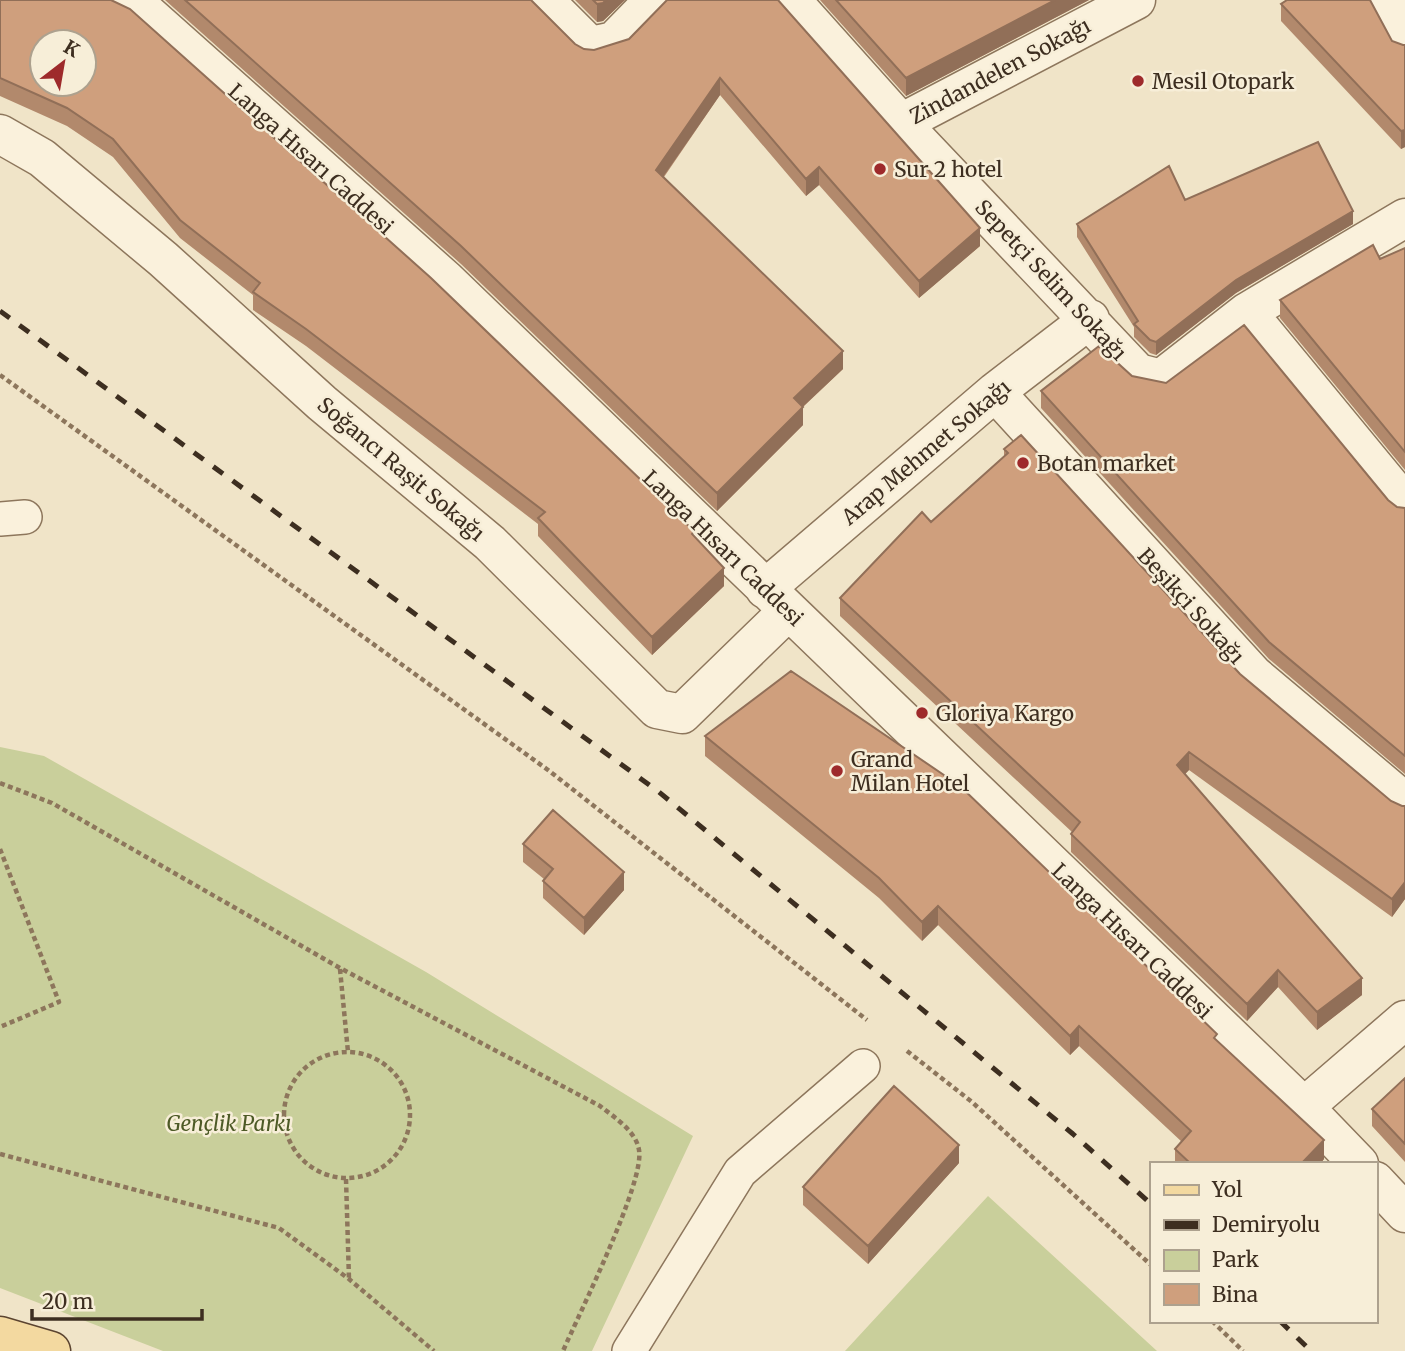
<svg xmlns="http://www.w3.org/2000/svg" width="1405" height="1351" viewBox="0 0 1405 1351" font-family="Merriweather,serif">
	<rect width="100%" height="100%" fill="#f0e4c8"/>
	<path fill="#c9cf9b" d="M0,747l44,9 382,216 267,164 -101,215h-429l-163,-63z
		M988,1196l169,155h-312z"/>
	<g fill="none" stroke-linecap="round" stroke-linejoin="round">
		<defs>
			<path id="lane" d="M0,519l25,-2
				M629,1351l111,-179 123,-106"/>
			<path id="street" d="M132,0l314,280 858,827 55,57
				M544,0l46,46 24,-5 40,-41
				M791,0l110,123 237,250 23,6 86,-67 158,192
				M1385,0l20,41
				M901,123l235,-123
				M0,134l42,24 121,101 159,144 168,140 167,166 25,5 106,-103
				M1247,312l158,-94
				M995,392l259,283 151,127
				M765,589l230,-197 95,-73
				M1304,1107l101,-87
				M1375,1181l30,32"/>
			<path id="primary" d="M0,1336l51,15"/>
		</defs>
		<use href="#lane" stroke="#8d765c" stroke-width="36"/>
		<use href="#street" stroke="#8d765c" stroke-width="41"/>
		<use href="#primary" stroke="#5b4430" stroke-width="41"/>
		<path stroke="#8d765c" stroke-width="4.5" stroke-dasharray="5 3.5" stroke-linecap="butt" d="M0,375l548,395 319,250
			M0,783l52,20 288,165 260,138c14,11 36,25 39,44 6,32 -60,164 -76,201
			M0,849l59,153 -59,25
			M340,969l8,83
			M907,1051l65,51 179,163
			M284 1115a63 63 0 1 1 126 0a63 63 0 1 1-126 0Z
			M0,1154l279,74 70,51 85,72
			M346,1179l3,100
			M1212,1321l31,30"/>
		<use href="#lane" stroke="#faf1dc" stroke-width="33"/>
		<use href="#street" stroke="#faf1dc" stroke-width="38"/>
		<use href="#primary" stroke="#f3d9a0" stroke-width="38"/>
		<path stroke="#3d2e20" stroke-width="5" stroke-dasharray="12 12" stroke-linecap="butt" d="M0,311l659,481 414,342 78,70
			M1280,1321l31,30"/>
	</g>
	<path fill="#b2896c" d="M0,0l694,537 30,49 -72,69 -114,-119v-12l-232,-178 -53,-36v-15l-73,-57 -67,-81 -46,-31 -67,-30z
		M165,0h366l44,44 9,5 10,1 35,-11 38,-39 313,246 -61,52 -100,-113 -13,11 -86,-101 -56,82 179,192 -40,38v18l-86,86 -256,-247z
		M575,0h50l-22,21 -6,1z
		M820,0h269l-183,96z
		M1281,4l122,41h2v102l-4,2 -120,-128z
		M1185,200l168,24 -117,69 -80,62 -6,-2 -16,-16v-10l-57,-90v-13z
		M1405,248v222l-125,-152v-18z
		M1132,376l256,124 9,7 8,1v266l-136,-115 -228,-251v-17z
		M1004,449l236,225 151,127 11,5h3v93l-13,18 -203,-147 -4,4 177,221 -45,35 -39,-43 -31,34 -176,-169v-18l1,-2 -232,-216v-18l91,-76 73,-65z
		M705,736l512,305 107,118 -4,5h-145v-15l7,-7 -103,-96 -9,9 -132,-130 -16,16 -43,-43 -174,-142z
		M523,844l101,46 -40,45 -41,-37v-17l1,-2 -21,-17z
		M1405,1078v84l-33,-36v-17z
		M959,1163l-91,101 -65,-59v-18z"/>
	<path fill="#916f58" d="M606,0h19l-22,21 -6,1v-18z
		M1055,0h34l-183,96v-18z
		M720,78v17l-64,92v-17z
		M1405,130v17l-4,2v-18z
		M819,167v18l-13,11v-17z
		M1353,211v13l-117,69 -80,62v-13l80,-62z
		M980,228v18l-61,52v-17z
		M843,351v18l-49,46v-17z
		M803,407v18l-86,86v-18z
		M724,568v18l-72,69v-18z
		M1189,752v18l-12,12v-17z
		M624,872v18l-40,45v-17z
		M1405,882v17l-13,18v-18z
		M938,906v19l-16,16v-19z
		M1278,970v17l-31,34v-17z
		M1362,978v17l-45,35v-18z
		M1079,1026v20l-9,9v-19z
		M1324,1140v19l-4,5h-19z
		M959,1145v18l-91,101v-18z"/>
	<path fill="#cf9f7d" stroke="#916f58" stroke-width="2" fill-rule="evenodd" d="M0,0h111l19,9 301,269 263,253 -2,3 32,34 -72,69 -114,-119 7,-6 -239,-183 -53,-37 7,-9 -80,-63 -67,-81 -46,-31 -67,-30zM42,42h42v42h-42z
		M185,0h346l44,44 9,5 10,1 35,-11 38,-39h111l202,228 -61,53 -100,-114 -13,12 -86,-101 -64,92 187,181 -49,47 9,9 -86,86 -256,-247z
		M593,0h13l-3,3 -6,1z
		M836,0h219l-149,78z
		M1287,0h83l22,41 11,4h2v85l-4,1 -120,-127z
		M1318,142l35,69 -117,69 -80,62 -6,-2 -16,-16 4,-3 -61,-97 92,-58 16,34z
		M1373,245l7,14 25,-11v204l-125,-152z
		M1244,325l144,175 9,7 8,1v248l-136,-114 -228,-251 58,-45 33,30 34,7z
		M1021,435l219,239 151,127 11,5h3v76l-13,17 -203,-147 -12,13 185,213 -45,34 -39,-42 -31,34 -176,-170 9,-12 -240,-224 82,-86 9,10 77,-69 -4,-4z
		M791,671l169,115 257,248 -3,4 110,102 -23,24h-110l-16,-15 16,-18 -112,-105 -9,10 -132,-130 -16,16 -43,-44 -174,-142z
		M553,810l71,62 -40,46 -41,-37 10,-12 -30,-25z
		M1405,1078v66l-33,-35z
		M894,1086l65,59 -91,101 -65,-59z"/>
	<g fill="#9e2a2b" stroke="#f7eed8" stroke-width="2.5">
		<circle cx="1138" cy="81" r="7"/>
		<circle cx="880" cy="169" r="7"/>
		<circle cx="1023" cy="463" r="7"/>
		<circle cx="922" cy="713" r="7"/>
		<circle cx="837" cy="771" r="7"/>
	</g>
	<g text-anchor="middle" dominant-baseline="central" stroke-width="5" stroke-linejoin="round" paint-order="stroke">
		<g font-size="21" fill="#3d2e20" stroke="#f7eed8">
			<text transform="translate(1000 71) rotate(-28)">Zindandelen Sokağı</text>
			<text transform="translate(311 159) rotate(42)">Langa Hısarı Caddesi</text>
			<text transform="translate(1051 280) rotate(47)">Sepetçi Selim Sokağı</text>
			<text transform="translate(926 452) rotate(-40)">Arap Mehmet Sokağı</text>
			<text transform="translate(401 469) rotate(40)">Soğancı Raşit Sokağı</text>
			<text transform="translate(723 548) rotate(44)">Langa Hısarı Caddesi</text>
			<text transform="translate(1191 606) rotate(48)">Beşikçi Sokağı</text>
			<text transform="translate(1132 941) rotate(44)">Langa Hısarı Caddesi</text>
		</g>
		<g font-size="21" fill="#3d2e20" stroke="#f7eed8" text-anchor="start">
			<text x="1152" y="81">Mesil Otopark</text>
			<text x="894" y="169">Sur 2 hotel</text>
			<text x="1037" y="463">Botan market</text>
			<text x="936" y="713">Gloriya Kargo</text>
			<text x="851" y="759">Grand<tspan x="851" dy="24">Milan Hotel</tspan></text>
		</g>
		<g font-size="21" font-style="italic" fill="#4d5a26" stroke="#f7eed8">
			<text x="229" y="1123">Gençlik Parkı</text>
		</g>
	</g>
	<rect x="1150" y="1162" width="228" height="161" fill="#f7eed8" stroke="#ada18e" stroke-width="2"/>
	<rect x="1164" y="1185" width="35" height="10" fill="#f3d9a0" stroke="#ada18e" stroke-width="2"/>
	<text x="1212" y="1197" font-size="21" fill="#3d2e20">Yol</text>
	<rect x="1164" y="1220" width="35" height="10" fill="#3d2e20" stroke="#ada18e" stroke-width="2"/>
	<text x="1212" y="1232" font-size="21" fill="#3d2e20">Demiryolu</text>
	<rect x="1164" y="1250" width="35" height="21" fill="#c9cf9b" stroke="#ada18e" stroke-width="2"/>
	<text x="1212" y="1267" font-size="21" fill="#3d2e20">Park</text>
	<rect x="1164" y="1284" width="35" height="21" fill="#cf9f7d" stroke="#ada18e" stroke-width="2"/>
	<text x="1212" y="1302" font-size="21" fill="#3d2e20">Bina</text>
	<g transform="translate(63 63) rotate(31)"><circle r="33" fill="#f7eed8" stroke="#ada18e" stroke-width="2"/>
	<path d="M0-5L12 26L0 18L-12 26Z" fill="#9e2a2b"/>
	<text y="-10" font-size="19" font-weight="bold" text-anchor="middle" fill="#3d2e20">K</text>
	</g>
	<path d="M32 1309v10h170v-10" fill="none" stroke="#3d2e20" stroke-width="3.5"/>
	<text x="42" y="1309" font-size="21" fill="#3d2e20" stroke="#f7eed8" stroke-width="5" paint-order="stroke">20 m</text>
</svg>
